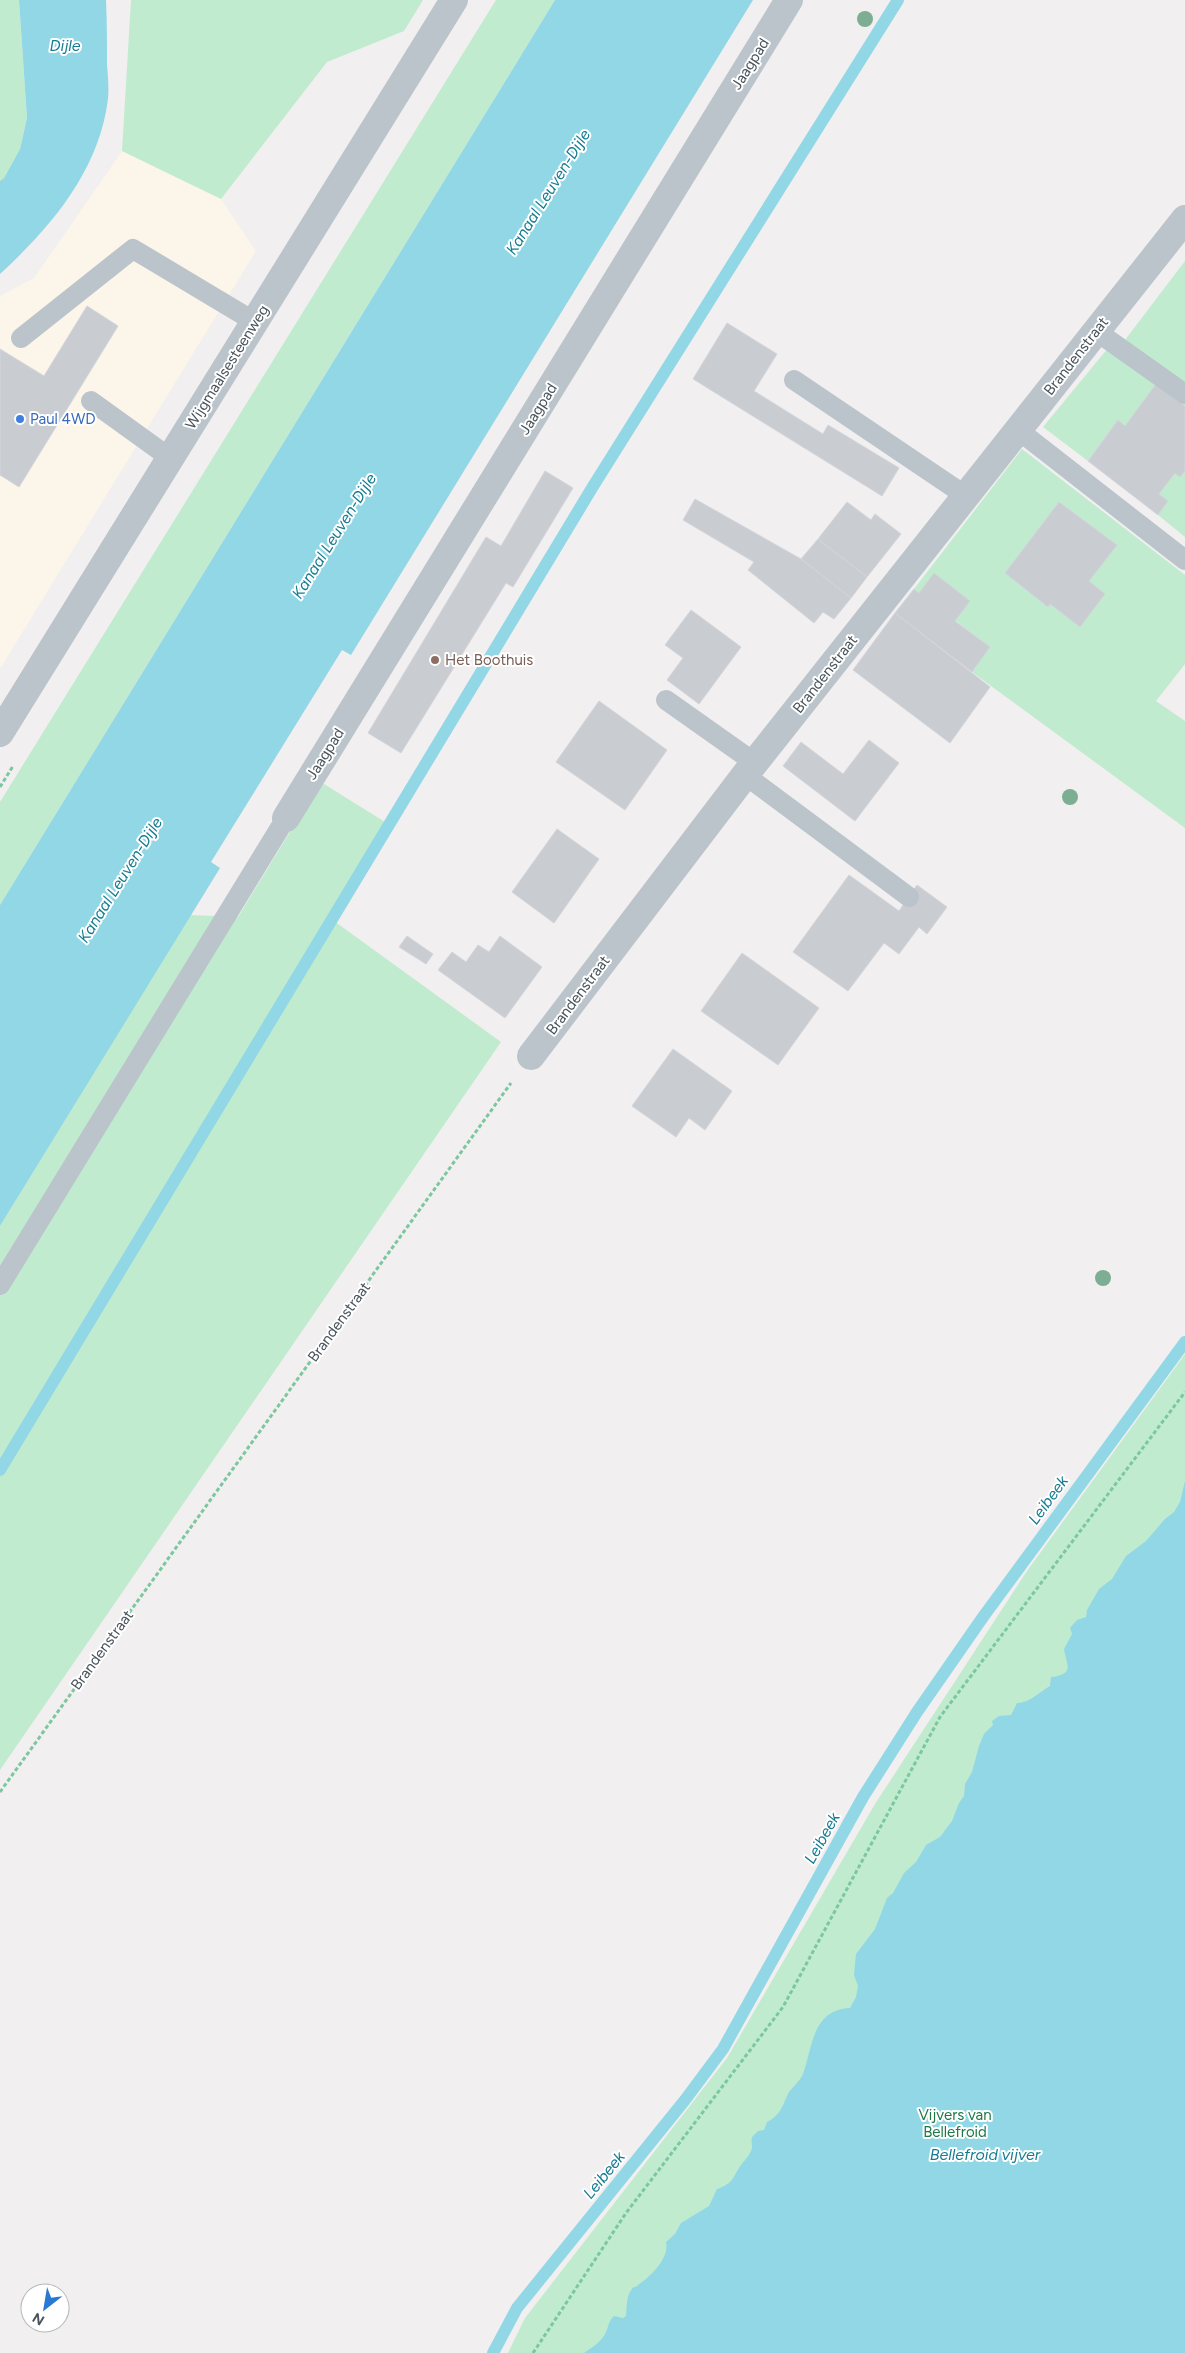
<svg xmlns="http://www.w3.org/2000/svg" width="1185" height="2353" viewBox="0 0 1185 2353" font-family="Figtree,sans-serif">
	<rect width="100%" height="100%" fill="#f1efef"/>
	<path fill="#fbf5ea" d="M122,151l99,48 35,52 -256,418v-373l34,-18z"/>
	<path fill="#c1ebcf" d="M0,0h19l8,118 -7,31 -16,29 -4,3z
		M131,0h292l-19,31 -77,31 -106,137 -99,-48z
		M496,0h59l-555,905v-103z
		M1185,261v145l-29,-21 -31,41 -7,-5 -30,40 -45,-34 75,-91 7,4z
		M1022,449l163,126v89l-29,37 29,20v107l-213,-156 18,-25 -76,-58z
		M1185,471v66l-27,-22 10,-14 -9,-7 16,-21z
		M324,784l69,43 -59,94 167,121 -501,728v-544l190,-311 48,2 78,-128z
		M1185,1354v999h-677l17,-35 202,-260 148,-254 152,-233z"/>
	<path fill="#91d7e5" d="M19,0h87c1,22 1,43 1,65 1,11 2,23 1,34 -9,72 -57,128 -108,175v-93l4,-3 16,-29 7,-31z
		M555,0h198l-402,655 -9,-5 -131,212 9,6 -220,358v-321z
		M1185,1481v872h-601c7,-5 17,-11 21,-19 4,-7 3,-13 9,-18l9,2 3,-2c1,-9 0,-20 6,-27 3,-4 2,0 6,-4 12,-8 32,-27 28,-43l9,-8 6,-11 28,-17 8,-17c17,-6 15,-11 24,-24 4,-5 9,-10 11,-17 0,-4 -1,-7 0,-11l6,-6 6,-1 3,-8c12,-6 15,-14 20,-26 4,-9 13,-14 16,-22 10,-28 9,-64 47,-66l6,-11 2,-11 -4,-11 2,-21 19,-25 12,-31 6,-5 11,-20 12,-11 10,-17 14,-8 12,-16 7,-18 5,-7 1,-12 7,-12 7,-26 5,-12 9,-9 -1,-4 7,-5 12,-1 6,-12c13,0 22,-11 33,-17l1,-9c25,-3 15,-13 13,-28l8,-15 -2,-6 7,-8 9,-3 1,-7 12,-21 13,-10 14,-23 20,-15 19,-22 9,-7 6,-10z"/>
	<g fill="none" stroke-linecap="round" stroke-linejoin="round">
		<path stroke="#91d7e5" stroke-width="12" d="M0,1470l592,-982 306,-488
			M493,2353l24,-45 168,-208 38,-51 140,-252 54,-85 66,-95 202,-275"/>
	</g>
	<path fill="#c9ccd1" stroke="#d3d5da" d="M87,306l31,20 -99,161 -19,-12v-126l44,27z
		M727,323l50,31 -23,37 69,43 5,-9 71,43 -17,28 -189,-117z
		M1156,384l29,22v65l-5,6 -5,-4 -16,21 9,7 -10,14 -70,-54 30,-41 7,6z
		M545,471l28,17 -60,99 -7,-4 -105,170 -33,-20 118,-196 15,9z
		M695,499l106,60 50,39 -17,21 -11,-7 -9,11 -66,-53 6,-8 -71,-42z
		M847,502l24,18 4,-6 26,20 -34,43 -49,-38z
		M1059,502l58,43 -28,36 16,13 -25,33 -30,-23 -2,3 -43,-34z
		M818,539l49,38 -16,21 -50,-39z
		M934,573l36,28 -15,20 35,26 -18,25 -77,-59 19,-24 5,4z
		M691,610l50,37 -42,57 -32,-24 16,-22 -18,-13z
		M895,613l95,74 -40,56 -97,-73z
		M599,701l68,49 -42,60 -69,-48z
		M869,740l30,23 -44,58 -72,-55 18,-24 42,32z
		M557,829l42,30 -45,64 -42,-31z
		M849,875l50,36 18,-26 30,22 -20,27 -8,-7 -20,27 -15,-11 -36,48 -55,-39z
		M407,936l26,18 -7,10 -27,-17z
		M500,936l42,31 -37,51 -67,-48 14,-18 14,10 12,-17 11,7z
		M742,953l77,55 -41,57 -77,-54z
		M673,1049l59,42 -27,39 -16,-12 -13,19 -44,-31z"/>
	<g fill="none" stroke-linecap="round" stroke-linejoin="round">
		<path stroke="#7bc79f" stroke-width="3" stroke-dasharray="4 2.5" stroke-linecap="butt" d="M0,787l13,-21
			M0,1792l511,-709
			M533,2353l93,-140 157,-206 157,-290 245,-325"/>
		<path stroke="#bbc4cb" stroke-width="20" d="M1096,331l89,63
			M21,338l112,-89 122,73
			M794,380l172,116
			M91,401l79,57
			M1018,430l167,130
			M666,700l89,63
			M745,775l164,122
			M0,1285l286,-467"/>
		<path stroke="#bbc4cb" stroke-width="28" d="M286,818l503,-818
			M531,1056l214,-281 440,-556"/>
		<path stroke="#bbc4cb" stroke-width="28" d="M0,733l454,-733"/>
	</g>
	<g fill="#7dad93">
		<circle cx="865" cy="19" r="8"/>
		<circle cx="1070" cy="797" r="8"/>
		<circle cx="1103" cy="1278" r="8"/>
	</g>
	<circle fill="#3f7fe0" stroke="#fff" stroke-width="2" cx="20" cy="419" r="5"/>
	<circle fill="#8d6e63" stroke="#fff" stroke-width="2" cx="435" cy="660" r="5"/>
	<g text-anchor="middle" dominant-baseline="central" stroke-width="4" stroke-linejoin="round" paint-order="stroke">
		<g font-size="15" fill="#48535b" stroke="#fff">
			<text transform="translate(750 64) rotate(-58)">Jaagpad</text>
			<text transform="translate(1076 356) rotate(-52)">Brandenstraat</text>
			<text transform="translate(227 367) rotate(-58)">Wijgmaalsesteenweg</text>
			<text transform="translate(538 409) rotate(-58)">Jaagpad</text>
			<text transform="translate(825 674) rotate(-52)">Brandenstraat</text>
			<text transform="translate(325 754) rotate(-58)">Jaagpad</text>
			<text transform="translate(578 995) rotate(-53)">Brandenstraat</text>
			<text transform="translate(339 1322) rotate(-54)">Brandenstraat</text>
			<text transform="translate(102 1650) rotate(-54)">Brandenstraat</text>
		</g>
		<g font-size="15" fill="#366cbe" stroke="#fff" text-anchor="start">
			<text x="30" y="419">Paul 4WD</text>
		</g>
		<g font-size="15" fill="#785e54" stroke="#fff" text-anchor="start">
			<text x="445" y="660">Het Boothuis</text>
		</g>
		<g font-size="15" fill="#1e7747" stroke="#fff">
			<text x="955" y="2115">Vijvers van<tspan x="955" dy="17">Bellefroid</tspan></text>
		</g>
		<g font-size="16" font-style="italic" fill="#167c91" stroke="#fff">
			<text x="65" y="45">Dijle</text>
			<text transform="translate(548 192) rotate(-58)">Kanaal Leuven-Dijle</text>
			<text transform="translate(334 536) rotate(-58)">Kanaal Leuven-Dijle</text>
			<text transform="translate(120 880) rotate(-58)">Kanaal Leuven-Dijle</text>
			<text transform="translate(1048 1500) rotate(-54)">Leibeek</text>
			<text transform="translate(822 1838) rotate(-61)">Leibeek</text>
			<text x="985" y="2154">Bellefroid vijver</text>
			<text transform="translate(604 2175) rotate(-51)">Leibeek</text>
		</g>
	</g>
	<g transform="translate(45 2308) rotate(211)"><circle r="24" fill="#ffffff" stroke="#b6babd"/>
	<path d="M0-4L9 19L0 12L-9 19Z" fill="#2779d3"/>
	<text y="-8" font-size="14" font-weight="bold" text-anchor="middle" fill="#48535b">N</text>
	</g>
</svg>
